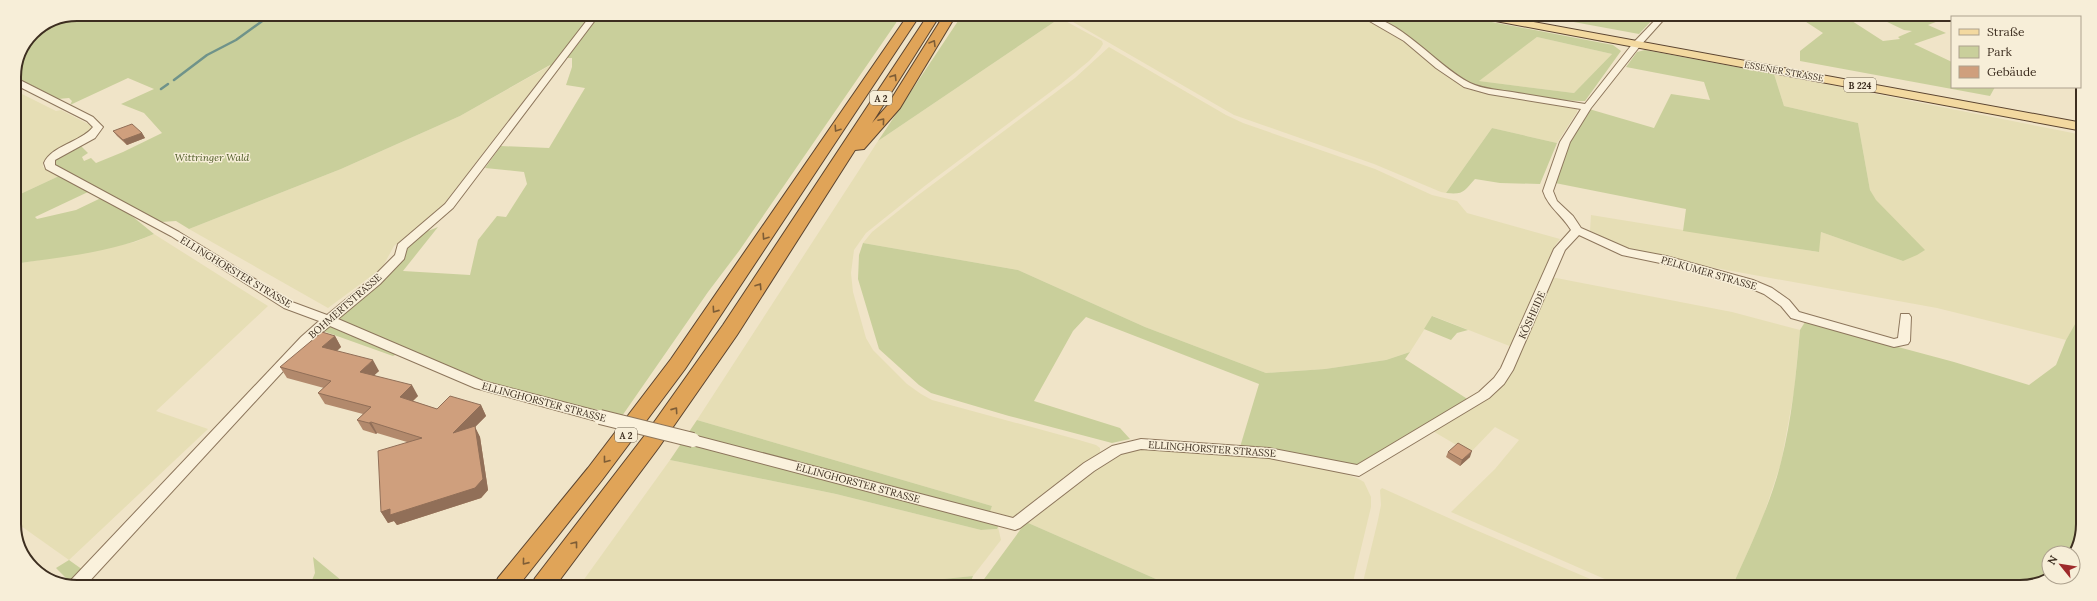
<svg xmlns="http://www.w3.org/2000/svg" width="2097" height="601" viewBox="0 0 2097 601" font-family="Lora,serif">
	<rect width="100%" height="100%" fill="#f0e4c8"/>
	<path fill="#e6deb5" d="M1061,15h299l36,19 70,55 104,16 7,3v4l-20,31 -65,-15 -46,65 -5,-1 -67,-28 -140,-49z
		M1060,18l42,23 1,3 -3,5 -11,12 -28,23 -135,101 -60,48 -12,17 -3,23 2,19 13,46 7,12 34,34 14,10 11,6 147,40 17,5 4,3v6l-81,61 -7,2 -23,-4 3,-7 -295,-86 181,-279z
		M1537,37l75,17 -38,39 -96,-12z
		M1109,47l117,68 17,8 132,46 57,26 25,6 10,12 93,26 -6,8 -42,100 -79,-31 -23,36 -24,8 -61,9 -59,4 -121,-46 -127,-57 -155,-27 9,-11 45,-36 158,-118z
		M551,65l-114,148 -43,33 -12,22 -54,40 -139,-79 152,-60 119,-53z
		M1774,74l309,61 -1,188 -7,1 -9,16 -129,-32 -238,-43 -75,-17 -34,-17 1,-16 227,37 3,-20 82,29 -33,-71 -12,-67 -74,-17z
		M20,93l36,18 5,-1 31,16 -6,12 -38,19 -5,5v5l16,9 -45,21v-102z
		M154,234l114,72 -112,105 52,18 -139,131 -55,-39v-257l57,-9 64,-13z
		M1551,277l181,35 68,18 -6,62 -13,71 -19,57 -30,67h-109l-172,-75 44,-43 24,-29 -24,-13 -25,26 -39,-23 72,-44 7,-13z
		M1141,448l109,7 35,5 39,7 33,11 7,4 7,15v10l-19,79h-180l-146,-64 84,-64z
		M670,460l166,34 145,36 16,-1 1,-2 3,13 -28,36 -99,10 -294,-1z
		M1382,488l89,40 138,59 -247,-1 16,-66 3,-15 -1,-15z"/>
	<path fill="#c9cf9b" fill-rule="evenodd" d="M77,14l822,1 -3,8 -157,228 -31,41 -86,124 -27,-7 -1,2 -112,-29 -75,-33 -14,7 -70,-25 81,-84 19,-14 15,-6 -35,44 67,4 8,-35 19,-24 9,1 21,-33 -3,-12 -39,-4 16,-22 48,2 36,-60 -19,-3 6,-18v-9h-5l-19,24 2,-17 -90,51 -119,53 -152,60 -13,-8 -15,1 -107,-57v-3l7,-7 20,-9 7,7 -6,4 2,4 7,-3 5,5 27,-11 39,-19 -18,-20 -23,-9 33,-15 -26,-11 -58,27 2,-4 -3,-3 -11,1 -44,-23 19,-44z
		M962,15h93l5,3 -182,123z
		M1381,15h74l158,30 8,6 -36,50c-26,0 -103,-9 -124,-21 -18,-11 -32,-29 -49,-41 -10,-8 -24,-13 -35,-20zM1537,37l75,17 -38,39 -95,-12z
		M1541,16h115l-17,18z
		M1797,16h60l5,3 -10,2 31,20 17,-2 -2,-2 14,-6 -8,-1 -21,-10 12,-4h56l-23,9 18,8 -32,11 38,18v25h43l-5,9 -190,-35v-10l23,-18z
		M1645,50l129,24 10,32 74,17 12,67 6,10 49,50 -8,5 -14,6 -82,-29 -2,20 -136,-21 3,-22 -131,-26 13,-38 21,-36 65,19 17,-34 39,6 -6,-18 -78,-15 11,-15z
		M1492,128l65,15 -17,41 -40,-1 -25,-4c-11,12 -11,16 -29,14z
		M59,176l29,16 -53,25 2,2 39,-9 25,-12 26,14 27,22c-43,19 -94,23 -140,30v-67z
		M863,243l155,27 127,57 121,46 59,-4 61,-9 24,-8 -5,7 64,41 -113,65 -116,-18 19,-63 -173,-67 -13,14 -39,70 86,27 10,11 -18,4 -103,-27 -78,-23 -12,-8 -40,-36 -21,-70 1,-24z
		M1432,316l36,14 -11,3 -6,7 -27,-11z
		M1805,322l149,40 75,23 27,-20 10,-25 9,-16 7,-1 -1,217 -9,13h-23v24l-29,10h-288c18,-41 38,-81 49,-125 11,-43 15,-87 19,-132z
		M697,420l295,86 -5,14 10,3 1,4 -1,2 -16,1 -145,-36 -166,-34z
		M1026,522l146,64h-193z
		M313,557l34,28h-37l5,-12z
		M69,560l14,10 -12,13 -15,-15z
		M973,576l-4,10h-95z"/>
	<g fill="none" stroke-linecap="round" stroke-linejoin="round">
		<path stroke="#6f938a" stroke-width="2.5" d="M174,80l33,-25 29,-15 36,-26
			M161,89l7,-5"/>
		<defs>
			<path id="minor" d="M591,15h8l-146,193 -46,40 -3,11 -24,25 -42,35 145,62 122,32 2,4 -2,4 -5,1 -125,-34 -145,-62 -21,17 -223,242h-18l3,-5 230,-243 18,-16 -35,-13 -113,-72 -125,-67 -2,-6c7,-17 37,-21 49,-36l-6,-6 -73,-37v-7l79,40 10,10 -8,11 -40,22v5l124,67 113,70 35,13 45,-37 23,-23 3,-11 47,-40z
				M1359,15c39,0 77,51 111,68 12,6 28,7 42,9 24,4 48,8 73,12l49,-62 25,-26h8l-27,30 -49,62 -21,34 -17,49 4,10 16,15 8,12 48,21 37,7 87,24 19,8 17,12 10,12 95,27 4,-1 3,-24h8l2,3 -1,24 -2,3 -14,3 -103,-29 -10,-12 -17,-12 -19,-8 -80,-22 -43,-9 -43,-20 -14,15 -52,120 -9,14 -15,14 -130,78 -90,-18 -128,-9 -20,5 -27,17 -74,57 -5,2 -327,-86 -2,-4 2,-4 5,-1 320,83 71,-55 28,-17 29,-7 128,9 88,17 122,-73 15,-14 7,-10 53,-119 17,-19c-9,-15 -23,-23 -28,-39l17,-49 21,-33 -92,-15 -25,-7 -28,-19 -32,-27z
				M1969,16h10v1h-10z
				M2080,66l2,3 -2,1z"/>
			<path id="major" d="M1479,16h22l582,107v8l-598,-112z"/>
			<path id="highway" d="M908,15h12l-235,354 -83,111 -83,105h-24l3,-7 90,-110 83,-109z
				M928,15h12l-68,108 15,-17 57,-91h12l-56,93 -36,41 -9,1 -118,185 -78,112 -103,138h-24l3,-7 110,-143 78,-110z"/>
		</defs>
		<use href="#minor" stroke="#8d765c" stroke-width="2"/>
		<use href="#major" stroke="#5b4430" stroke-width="2"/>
		<use href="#highway" stroke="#5b4430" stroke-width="2"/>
		<use href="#minor" fill="#faf1dc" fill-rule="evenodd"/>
		<use href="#major" fill="#f3d9a0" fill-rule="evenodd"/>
		<use href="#highway" fill="#e0a458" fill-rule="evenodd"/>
		<path stroke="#3d2e20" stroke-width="3.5" stroke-dasharray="8 8" stroke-linecap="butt" d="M26,558l38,27"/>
		<defs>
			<path id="minor-bridge" d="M600,417l93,23"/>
		</defs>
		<use href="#minor-bridge" stroke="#8d765c" stroke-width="16" stroke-linecap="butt"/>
		<use href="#minor-bridge" stroke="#faf1dc" stroke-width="14"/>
	</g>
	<path fill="#b2896c" d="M113,131l29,2 3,5 -18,7 -10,-9z
		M335,336l6,11 -4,4 42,20 -5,4 44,21 -5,5 24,8 44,-4 5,11 -11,11 5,10 8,53 -7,8 -84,27 -3,-4 -6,2 -7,-11 26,-70 -30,-9 -1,1 -13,-4 -6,-10 6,-6 -38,-10 -7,-11 6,-5 -37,-10 -7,-11z
		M1448,452l22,5 -10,9 -14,-9z"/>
	<path fill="#916f58" d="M142,133l3,5 -18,7 -4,-5z
		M335,336l6,11 -12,11 -7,-11z
		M373,360l6,11 -13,12 -6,-11z
		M412,385l6,11 -13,12 -5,-11z
		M481,405l5,11 -11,11 5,10 8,53 -7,8 -84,27 -3,-4 -6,2 -7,-11 72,-79z
		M371,422l6,11 -1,1 -7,-11z
		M1472,451l-2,6 -10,9 2,-6z"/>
	<path fill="#cf9f7d" stroke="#916f58" d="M132,124l10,9 -19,7 -10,-9z
		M322,332l13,4 -13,11 51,13 -13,12 52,13 -12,12 37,12 13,-13 31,9 -28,28 22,-7 8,53 -8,9 -85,27v-6l-9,3 -3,-61 44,-13 -51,-16 -2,1 -12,-3 14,-13 -53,-14 13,-12 -51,-14z
		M1458,443l14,8 -10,9 -14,-8z"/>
	<defs><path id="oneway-chevron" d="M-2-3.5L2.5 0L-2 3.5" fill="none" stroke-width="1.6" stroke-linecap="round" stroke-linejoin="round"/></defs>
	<g stroke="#7e5d36">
		<use href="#oneway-chevron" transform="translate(933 43) rotate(-59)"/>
		<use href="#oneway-chevron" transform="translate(894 77) rotate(-58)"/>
		<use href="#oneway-chevron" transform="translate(882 121) rotate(-50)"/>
		<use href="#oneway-chevron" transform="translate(837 129) rotate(124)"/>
		<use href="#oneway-chevron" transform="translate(765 237) rotate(124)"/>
		<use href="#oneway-chevron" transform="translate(759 286) rotate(-57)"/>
		<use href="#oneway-chevron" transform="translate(715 310) rotate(125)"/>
		<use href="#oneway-chevron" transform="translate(675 410) rotate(-55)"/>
		<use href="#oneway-chevron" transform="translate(606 460) rotate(128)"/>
		<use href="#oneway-chevron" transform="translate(575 544) rotate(-52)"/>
		<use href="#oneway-chevron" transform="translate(525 562) rotate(129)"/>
	</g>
	<g text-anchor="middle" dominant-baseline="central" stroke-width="3" stroke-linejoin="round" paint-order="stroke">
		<g font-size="9" fill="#3d2e20" stroke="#f7eed8">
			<text transform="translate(1784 71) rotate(10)">ESSENER STRASSE</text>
		</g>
		<g fill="#f7eed8" stroke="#756857" stroke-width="1">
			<rect x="1844" y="78" width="32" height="14" rx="3"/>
			<rect x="870" y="91" width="22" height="14" rx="3"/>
			<rect x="615" y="428" width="22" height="14" rx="3"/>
		</g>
		<g font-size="9" font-weight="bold" fill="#3d2e20">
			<text x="1860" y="85">B 224</text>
			<text x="881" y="98">A 2</text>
			<text x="626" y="435">A 2</text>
		</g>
		<g font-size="10" font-style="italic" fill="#4d5a26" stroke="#f7eed8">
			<text x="212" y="157">Wittringer Wald</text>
		</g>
		<g font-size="10" fill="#3d2e20" stroke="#f7eed8">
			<text transform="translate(236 272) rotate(31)">ELLINGHORSTER STRASSE</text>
			<text transform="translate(1709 273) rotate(16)">PELKUMER STRASSE</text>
			<text transform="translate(345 306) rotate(-41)">BOHMERTSTRASSE</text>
			<text transform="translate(1532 315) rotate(-66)">KÖSHEIDE</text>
			<text transform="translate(544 402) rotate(15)">ELLINGHORSTER STRASSE</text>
			<text transform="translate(1212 449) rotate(4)">ELLINGHORSTER STRASSE</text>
			<text transform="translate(858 483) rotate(15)">ELLINGHORSTER STRASSE</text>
		</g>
	</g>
	<path d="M0 0H2097V601H0ZM77 21H2020A56 56 0 0 1 2076 77V524A56 56 0 0 1 2020 580H77A56 56 0 0 1 21 524V77A56 56 0 0 1 77 21Z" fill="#f7eed8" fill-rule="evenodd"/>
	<path fill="none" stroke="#3d2e20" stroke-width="2" d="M77 21H2020A56 56 0 0 1 2076 77V524A56 56 0 0 1 2020 580H77A56 56 0 0 1 21 524V77A56 56 0 0 1 77 21Z"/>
	<rect x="1951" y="16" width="130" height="72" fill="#f7eed8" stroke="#ada18e"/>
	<rect x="1959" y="29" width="20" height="6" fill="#f3d9a0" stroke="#ada18e"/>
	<text x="1987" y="36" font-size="12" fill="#3d2e20">Straße</text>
	<rect x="1959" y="46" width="20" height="12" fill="#c9cf9b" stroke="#ada18e"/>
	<text x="1987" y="56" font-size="12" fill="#3d2e20">Park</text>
	<rect x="1959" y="66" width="20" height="12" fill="#cf9f7d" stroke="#ada18e"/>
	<text x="1987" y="76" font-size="12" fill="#3d2e20">Gebäude</text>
	<g transform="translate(2061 565) rotate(300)"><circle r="19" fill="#f7eed8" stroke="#ada18e"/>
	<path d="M0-3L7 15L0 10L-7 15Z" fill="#9e2a2b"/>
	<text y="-6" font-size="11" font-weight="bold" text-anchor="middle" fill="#3d2e20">N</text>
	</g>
</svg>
